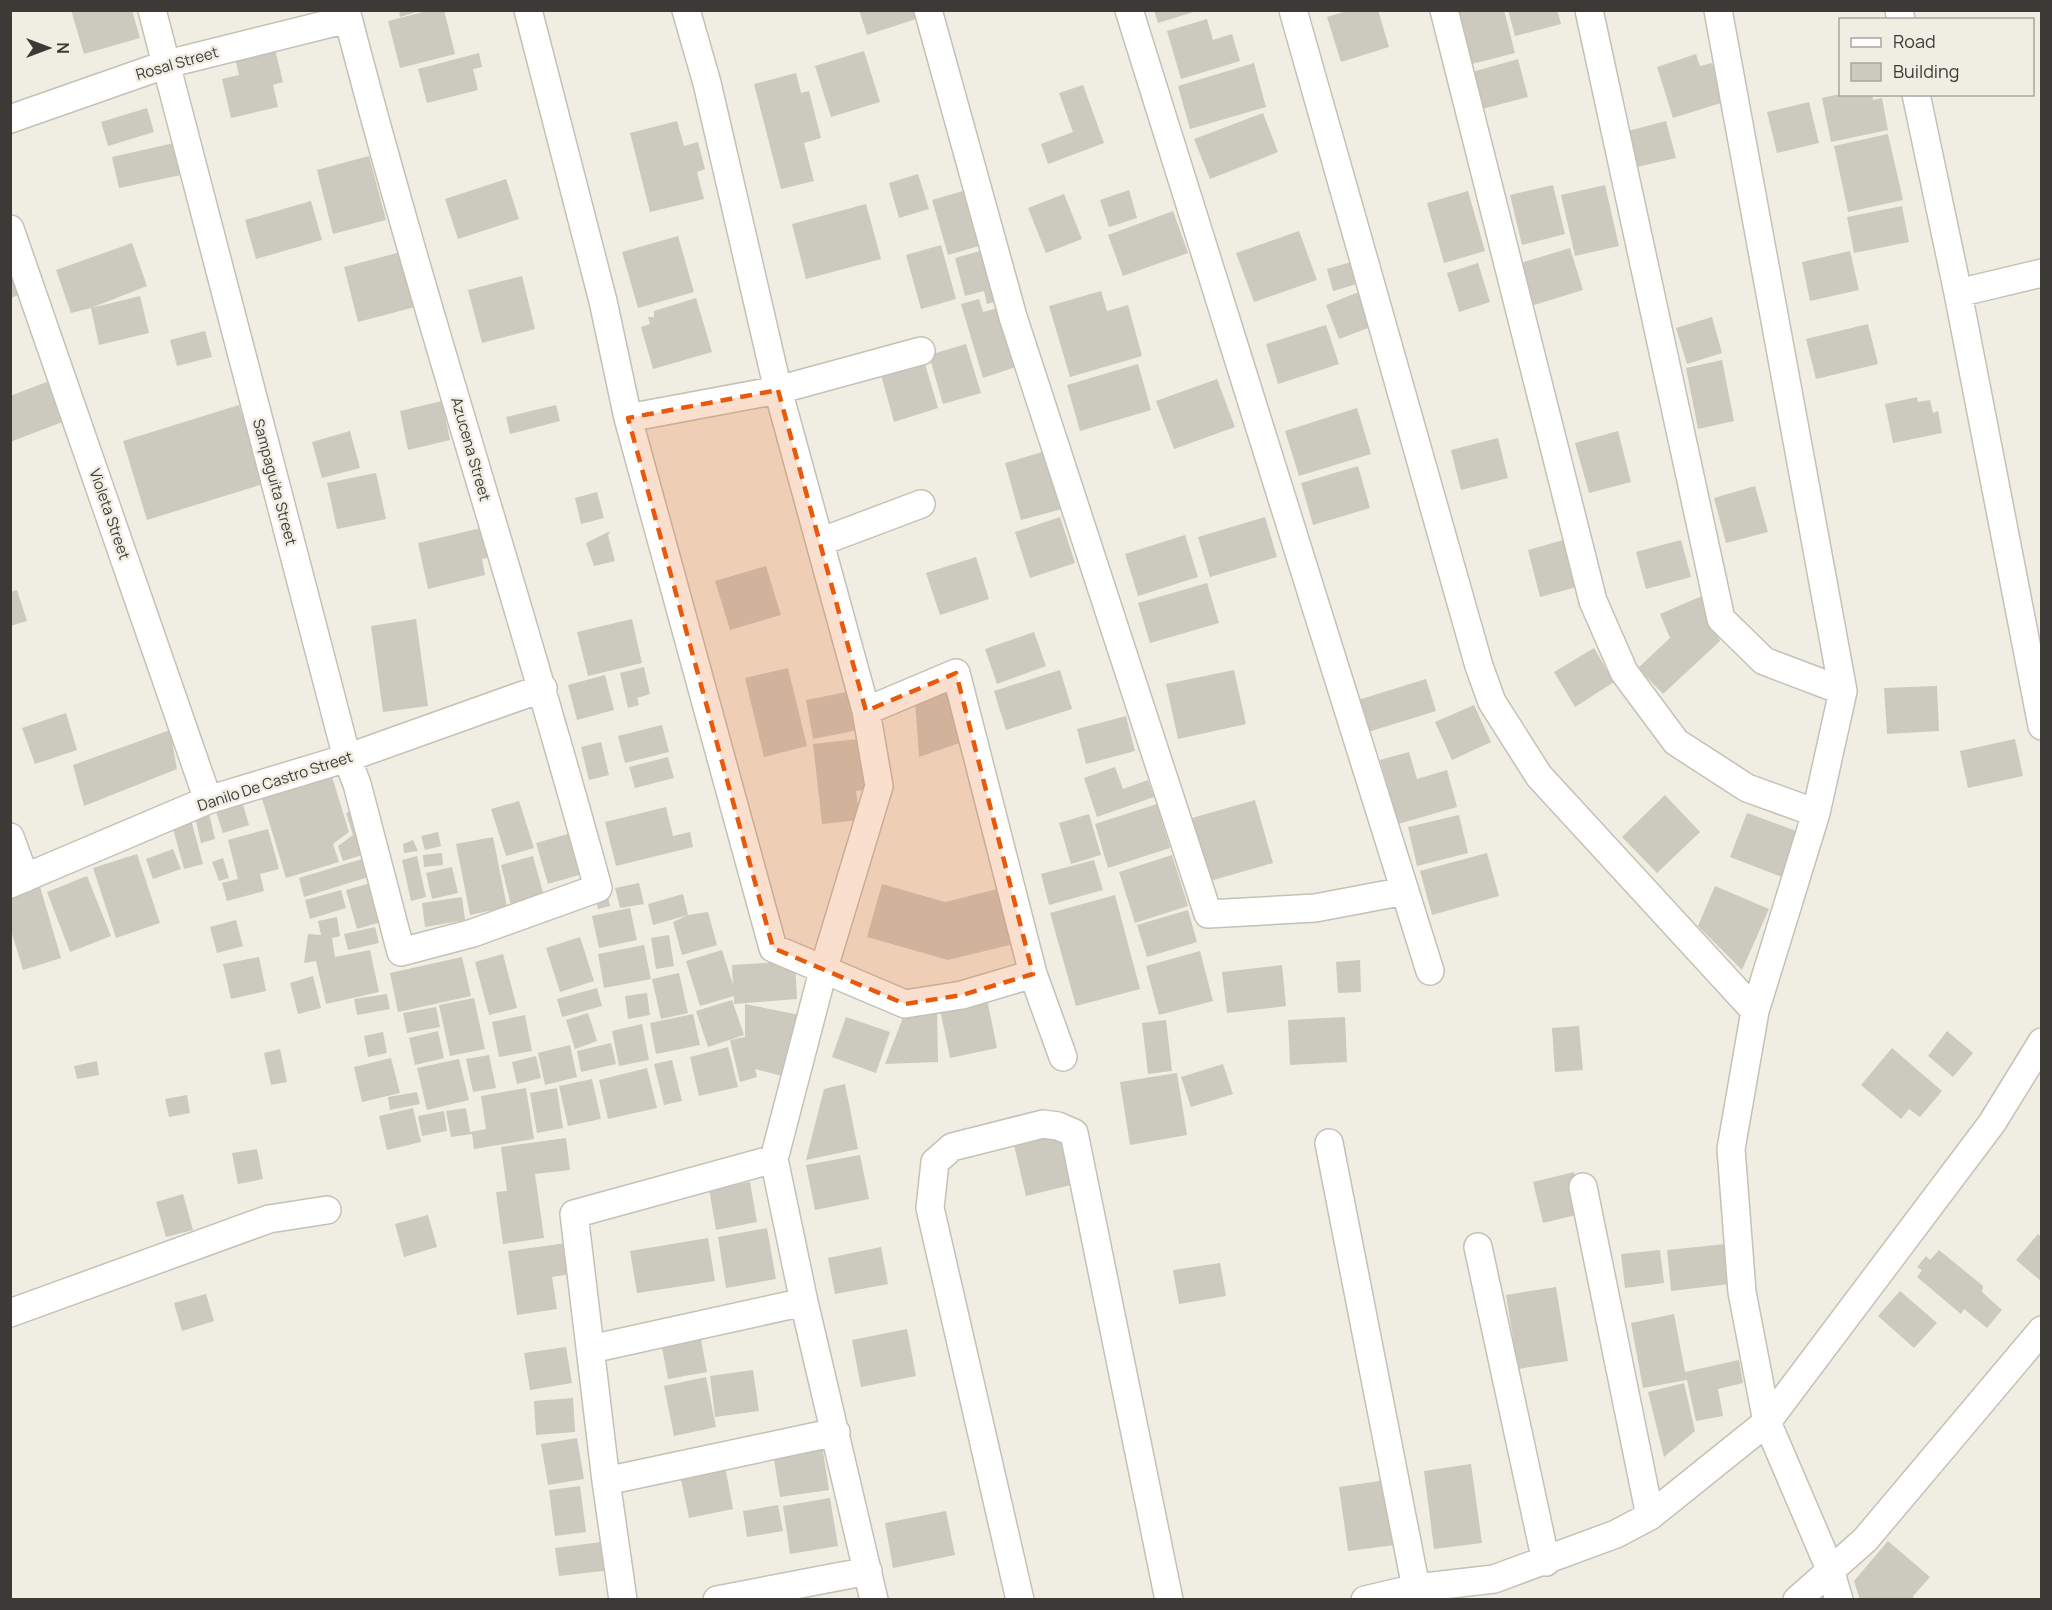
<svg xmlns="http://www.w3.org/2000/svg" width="2052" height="1610" viewBox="0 0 2052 1610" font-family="Manrope,sans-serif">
	<rect width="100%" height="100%" fill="#f0ede2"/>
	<path fill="#ccc9be" d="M71,10h61l8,28 -56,16z
		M399,10h21v1l-20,6z
		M431,10h13l11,44 -55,14 -12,-47z
		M859,10h61l2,7 -55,18z
		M1154,10h43v1l-39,12z
		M1350,10h28l11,37 -48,15 -14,-45z
		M1458,10h46l11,43 -43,11z
		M1508,10h49l4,14 -46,12z
		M1207,19l6,21 19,-6 8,27 -59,18 -14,-48z
		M275,49l8,33 -10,3 5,22 -47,11 -9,-39 17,-4 -4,-17z
		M864,51l16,51 -49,15 -16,-51z
		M479,53l3,14 -9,2 5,21 -51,13 -9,-34z
		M1696,54l4,12 12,-3 12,39 -51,16 -16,-51z
		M1518,59l10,38 -46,12 -10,-37z
		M1254,63l12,44 -76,22 -12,-43z
		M796,73l5,20 8,-2 12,47 -17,5 10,38 -33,8 -27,-105z
		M1083,85l21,58 -56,21 -7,-20 32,-12 -14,-39z
		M1840,94h32l1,6 9,-2 6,32 -57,12 -9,-44z
		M1809,102l10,41 -42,10 -10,-41z
		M147,108l7,24 -46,14 -7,-24z
		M1263,113l15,39 -68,27 -16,-40z
		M677,121l7,25 14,-4 7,27 -8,3 7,27 -54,13 -20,-79z
		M1666,121l10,37 -39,9 -9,-36z
		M1888,134l15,66 -55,12 -14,-66z
		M174,143l7,32 -62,13 -7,-31z
		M369,156l17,64 -53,14 -16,-64z
		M918,174l11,35 -30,9 -10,-35z
		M506,179l13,40 -61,20 -13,-40z
		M1553,185l12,49 -43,11 -12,-50z
		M1605,185l14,61 -44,10 -14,-61z
		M970,189l16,55 -38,11 -16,-55z
		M1129,190l8,28 -28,9 -9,-27z
		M1468,191l17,60 -41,12 -17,-60z
		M1064,194l18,45 -36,14 -18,-45z
		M311,201l11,39 -66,19 -11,-39z
		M866,204l15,55 -75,20 -14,-55z
		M1902,206l7,36 -55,11 -7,-36z
		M1173,211l15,42 -65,23 -15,-41z
		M1299,231l18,49 -63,22 -18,-49z
		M678,236l16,56 -56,16 -16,-56z
		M132,243l15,43 -56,22 49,-12 9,37 -50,12 -8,-37 -20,5 -15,-43z
		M941,245l15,54 -35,10 -15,-54z
		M1570,248l13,42 -49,15 -13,-42z
		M987,249l14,51 -14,4 -3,-13 -19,5 -10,-38z
		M1850,251l9,39 -49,11 -8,-39z
		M401,252l14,55 -57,15 -14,-55z
		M1358,260l6,22 -31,9 -6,-22z
		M1478,263l12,39 -31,10 -12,-39z
		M10,272l9,23 -9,3z
		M522,276l13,53 -53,14 -14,-53z
		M1364,290l12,35 -37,14 -13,-34z
		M1101,291l6,20 21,-6 14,51 -72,21 -21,-71z
		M696,298l16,54 -59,17 -12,-42 9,-3 -2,-7h6v-6z
		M979,299l4,13 22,-6 17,59 -39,13 -22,-74z
		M1712,317l10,36 -35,11 -11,-36z
		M1868,324l10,40 -62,15 -10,-40z
		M1326,325l13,39 -61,20 -12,-40z
		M205,331l7,26 -35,9 -7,-26z
		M966,344l15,49 -38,11 -14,-49z
		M923,357l15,51 -44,14 -14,-51z
		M1722,360l12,61 -36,8 -12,-61z
		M1138,364l13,46 -71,21 -13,-46z
		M1217,379l18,48 -61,22 -18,-48z
		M49,381l16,40 -55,21v-46z
		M1917,397l1,5 12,-2 3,13 5,-2 4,22 -49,10 -8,-39z
		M442,401l8,39 -42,10 -8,-39z
		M239,405l24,79 -116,36 -24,-79z
		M556,405l4,16 -50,13 -4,-17z
		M1357,408l14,46 -72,22 -14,-45z
		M350,431l10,37 -38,10 -10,-36z
		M1618,431l13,51 -42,11 -14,-50z
		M1498,438l10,40 -47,12 -10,-40z
		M1049,450l17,58 -45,12 -16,-57z
		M1358,466l12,42 -57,17 -12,-42z
		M376,473l10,46 -49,10 -10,-46z
		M1755,486l13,46 -42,11 -12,-45z
		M597,492l7,26 -23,6 -6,-26z
		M1060,517l15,46 -45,15 -15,-46z
		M1265,517l12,40 -67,20 -12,-40z
		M485,527l6,30 -9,2 3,16 -57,14 -10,-46z
		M610,531l-2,4 7,26 -21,5 -8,-23z
		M1185,535l13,42 -60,19 -13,-42z
		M1567,539l13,47 -40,11 -12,-47z
		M1681,540l10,37 -45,12 -10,-37z
		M976,557l13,42 -49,16 -14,-42z
		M766,566l15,49 -51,15 -15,-49z
		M1207,583l12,40 -69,20 -12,-40z
		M17,590l10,31 -17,5v-34z
		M1702,596l18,45 -57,53 -25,-26 32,-30 -10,-24z
		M416,619l12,87 -45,6 -12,-86z
		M632,619l10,44 -54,13 -11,-44z
		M1034,632l12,34 -49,18 -12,-35z
		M1594,648l20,34 -39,25 -21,-35z
		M644,667l6,27 -13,4 2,7 -11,3 -8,-35z
		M788,668l19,78 -43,11 -19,-79z
		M1060,670l12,39 -66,21 -12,-39z
		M1234,670l12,54 -68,15 -12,-55z
		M605,675l9,35 -37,10 -9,-35z
		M1426,679l10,32 -68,21 -10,-32z
		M1937,686l2,45 -52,3 -3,-46z
		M947,688l18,53 -46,16 -4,-57z
		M852,691l7,39 -46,9 -7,-39z
		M1474,705l17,37 -39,18 -17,-38z
		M66,713l11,37 -42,14 -13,-36z
		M1126,716l9,35 -49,13 -9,-35z
		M662,725l7,27 -44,11 -7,-27z
		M170,730l7,39 -93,37 -11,-41z
		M866,738l5,51 -15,2 4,29 -38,4 -9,-80z
		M2015,739l8,37 -55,12 -8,-37z
		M601,742l8,33 -20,5 -8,-33z
		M1409,752l8,27 30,-9 10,37 -59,17 -18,-64z
		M668,757l6,21 -39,10 -6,-21z
		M1115,767l8,22 25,-9 6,17 -57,20 -13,-39z
		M330,770l19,62 -16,12 6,18 -53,16 -26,-86z
		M1665,795l35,37 -43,41 -35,-36z
		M241,798l8,27 -26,8 -9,-27z
		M1255,800l18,63 -63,18 -18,-63z
		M519,801l15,47 -28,8 -15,-47z
		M1157,804l13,44 -62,20 -13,-44z
		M371,805l14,43 -42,13 -5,-15 15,-11 -7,-22z
		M666,807l7,29 17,-4 3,15 -77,19 -11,-44z
		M209,813l6,26 -14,4 -6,-26z
		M1747,813l52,19 -17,45 -52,-20z
		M1089,814l12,41 -30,9 -12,-41z
		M1459,815l9,38 -51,13 -9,-39z
		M190,816l13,48 -19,5 -13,-48z
		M268,829l11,40 -19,5 4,17 -37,10 -5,-18 16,-4 -10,-39z
		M578,831l11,41 -41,12 -12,-41z
		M438,832l3,14 -16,4 -4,-14z
		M493,837l14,70 -37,8 -14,-71z
		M413,840l5,11 -14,2 -1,-9z
		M173,849l8,20 -28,10 -7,-20z
		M442,853l1,12 -19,2 -1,-12z
		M1487,853l12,43 -67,19 -12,-44z
		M137,854l23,69 -44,15 -23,-70z
		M1172,855l16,51 -53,17 -16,-51z
		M372,856l6,18 -74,23 -5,-19z
		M417,856l9,41 -15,4 -9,-41z
		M533,856l11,40 -33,9 -10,-40z
		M223,858l6,20 -10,3 -7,-19z
		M1094,860l9,30 -54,15 -8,-31z
		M452,867l6,26 -26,6 -6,-26z
		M87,876l24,60 -41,16 -23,-60z
		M38,880l23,78 -38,12 -13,-43v-39z
		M378,881l10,39 -31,9 -11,-39z
		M639,883l5,21 -24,4 -5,-20z
		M882,884l63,18 64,-16 13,56 -74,18 -81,-23z
		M1715,886l54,23 -27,61 -44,-44z
		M341,890l5,18 -36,11 -5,-19z
		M607,891l3,15 -12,3 -3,-15z
		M683,894l5,21 -35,10 -5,-21z
		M1115,895l25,94 -64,17 -26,-93z
		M462,897l3,23 -40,7 -3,-24z
		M630,908l7,32 -38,8 -7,-32z
		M1188,910l9,32 -50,15 -10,-32z
		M708,912l9,33 -35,10 -9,-33 15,-7z
		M337,917l3,19 -8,2 3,19 35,-7 9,42 -53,12 -10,-43 -12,2 4,-29 13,1 -3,-14z
		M236,920l7,26 -26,7 -7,-26z
		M375,927l4,16 -31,7 -4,-16z
		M669,935l5,31 -18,3 -5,-31z
		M580,937l14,44 -34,11 -14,-44z
		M644,945l7,34 -47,9 -6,-34z
		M722,950l11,35 -1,-20 63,-4 2,38 -63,5v-8l-34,10 -14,-45z
		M1200,951l13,50 -54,14 -13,-49z
		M503,954l14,54 -28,7 -14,-53z
		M259,957l7,34 -35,8 -8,-35z
		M462,957l9,39 -73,16 -8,-39z
		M1360,960l1,32 -23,1 -2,-31z
		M1282,965l4,41 -59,7 -5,-41z
		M679,973l9,40 -27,6 -9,-40z
		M313,976l8,32 -23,6 -8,-31z
		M597,988l5,18 -40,11 -5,-18z
		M647,993l3,22 -22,4 -3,-23z
		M387,994l3,15 -33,6 -3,-16z
		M474,998l11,51 -35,7 -11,-51z
		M987,999l10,49 -47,10 -10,-49z
		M732,1000l12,35 -36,12 -12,-36z
		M745,1004l55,11 -18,61 -27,-7 2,8 -17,5 -10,-42 15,-3z
		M937,1006l1,56 -53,2 22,-57z
		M436,1007l4,20 -33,6 -4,-20z
		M588,1013l9,28 -22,8 -9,-29z
		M693,1014l7,31 -44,9 -6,-31z
		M525,1015l7,36 -33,6 -7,-35z
		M846,1017l44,15 -14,41 -44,-16z
		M1345,1017l2,45 -57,3 -2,-45z
		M1166,1020l6,51 -24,3 -6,-51z
		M642,1024l7,36 -30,6 -7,-35z
		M1579,1026l4,44 -28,2 -3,-44z
		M438,1031l6,27 -29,7 -6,-27z
		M1947,1031l26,22 -20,24 -25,-21z
		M383,1032l4,21 -19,4 -4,-21z
		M611,1043l5,21 -35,8 -4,-21z
		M570,1045l7,32 -32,8 -7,-32z
		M728,1047l10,40 -39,9 -9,-39z
		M1892,1048l50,43 -22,26 -11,-8 -8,10 -40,-34z
		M280,1049l7,33 -16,3 -7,-32z
		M489,1055l7,33 -23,4 -7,-33z
		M536,1056l5,22 -24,6 -5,-22z
		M391,1058l9,35 -38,9 -8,-35z
		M459,1059l10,41 -42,10 -10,-42z
		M672,1060l10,41 -18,4 -10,-41z
		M97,1061l2,14 -22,4 -3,-13z
		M1223,1064l10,30 -42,13 -10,-30z
		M647,1068l10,40 -49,11 -9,-39z
		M1177,1073l10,62 -57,10 -10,-63z
		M592,1079l9,40 -33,7 -9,-40z
		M845,1084l13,65 -52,11 18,-71z
		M526,1088l8,51 -60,10 -2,-15 -21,3 -5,-26 20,-3 4,24 16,-3 -5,-33z
		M557,1088l6,40 -26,5 -7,-40z
		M417,1092l3,12 -30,6 -2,-13z
		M187,1095l3,18 -21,4 -4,-18z
		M413,1108l8,34 -34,8 -8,-34z
		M444,1111l3,20 -25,5 -4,-20z
		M1062,1129l13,55 -49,12 -13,-55z
		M566,1138l4,32 -35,4 9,64 -41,6 -7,-52 11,-1 -6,-44z
		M257,1149l6,30 -25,5 -6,-31z
		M860,1155l9,44 -54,11 -9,-45z
		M1574,1172l10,41 -41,10 -10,-41z
		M750,1182l7,40 -41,8 -7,-41z
		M183,1194l10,36 -27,7 -10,-35z
		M428,1215l9,32 -33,10 -9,-33z
		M767,1228l9,51 -50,9 -8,-51z
		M2038,1234l4,3v45l-26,-22z
		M708,1238l7,43 -78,12 -7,-42z
		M567,1243l4,31 -19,3 5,32 -40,6 -9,-64z
		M1726,1244l4,40 -59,7 -4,-41z
		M881,1247l7,37 -53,10 -7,-36z
		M1660,1250l4,33 -39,5 -4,-34z
		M1939,1250l44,36 -1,6 20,18 -15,18 -23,-19 -3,5 -44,-37 5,-7 -5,-3 9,-11 4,4z
		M1220,1263l6,33 -47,8 -6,-34z
		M1556,1287l12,74 -50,8 -12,-74z
		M1900,1291l37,32 -23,25 -36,-32z
		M206,1294l8,27 -32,10 -8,-28z
		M1674,1314l11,58 54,-12 4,23 -25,6 5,27 -27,5 -9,-41 -44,8 -12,-65z
		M699,1329l8,43 -39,7 -8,-42z
		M907,1329l9,47 -55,11 -9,-47z
		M566,1347l6,36 -42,7 -6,-37z
		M753,1370l6,41 -44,6 -5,-41z
		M706,1377l10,50 -42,9 -10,-50z
		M1684,1383l11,48 -31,26 -16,-65z
		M573,1398l2,34 -39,3 -2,-34z
		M577,1438l7,41 -36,6 -7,-41z
		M822,1445l7,45 -49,7 -7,-44z
		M1471,1464l11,79 -48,6 -10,-78z
		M725,1466l8,43 -44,9 -9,-44z
		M1386,1480l9,65 -47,6 -9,-64z
		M580,1486l6,46 -31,4 -6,-46z
		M830,1498l8,48 -48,8 -7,-48z
		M778,1505l5,26 -36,6 -4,-26z
		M946,1511l9,44 -62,13 -8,-45z
		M609,1541l3,29 -53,6 -4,-28z
		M1888,1541l42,36 -17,19 1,4h-54l-6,-19z"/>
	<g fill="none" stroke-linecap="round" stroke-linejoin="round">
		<defs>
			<path id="minor" d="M152,10l195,748 10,26 44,168 72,-19 125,-45c-80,-294 -176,-583 -252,-878
				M528,10l75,291 25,117 145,530 132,56 57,-9 71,-21 30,83
				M686,10l21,73 71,307 88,321 13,75 -56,185 -49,188 30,143 70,298
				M928,10l85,307 195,597 107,-6 90,-17
				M1129,10l301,961
				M1293,10l186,656 13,36 47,74 216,235
				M1444,10l149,591 31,71 52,70 71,46 69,25
				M1589,10l132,609 43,42 79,30
				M1718,10l125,681 -27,122 -61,198 -24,138 11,143 25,130 63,147 9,31
				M1899,10l2,10
				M1916,94l42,199 84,433
				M10,119l157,-55 181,-45
				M10,229l198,571
				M1958,293l84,-20
				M628,418l150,-28 143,-39
				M820,542l101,-38
				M866,711l90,-38 77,301
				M10,837l15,41
				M10,884l198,-84 139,-42 196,-70
				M1329,1143l87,445
				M1583,1187l67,329
				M1478,1247l68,315
				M10,1313l259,-94 58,-9
				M591,1349l213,-47
				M606,1481l230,-49
				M623,1600l-17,-119 -32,-267 200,-55
				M717,1600l151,-29
				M1020,1600l-90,-392 5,-46 17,-15 91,-23 15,2 16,7 95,467
				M1365,1600l51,-12 78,-9 122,-45 34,-18 117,-94 225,-299 50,-81
				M1797,1600l68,-60 177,-210"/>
		</defs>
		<use href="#minor" stroke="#c4c1b6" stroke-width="30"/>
		<use href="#minor" stroke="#fff" stroke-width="27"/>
	</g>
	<path fill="#e8590c" fill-opacity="0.2" stroke="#e8590c" stroke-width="4.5" stroke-dasharray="12 8" stroke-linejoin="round" d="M778,390l88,321 90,-38 77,301 -71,21 -57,9 -132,-56 -145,-530z"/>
	<g text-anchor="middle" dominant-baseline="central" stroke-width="5" stroke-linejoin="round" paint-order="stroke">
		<g font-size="15" fill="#3b3a36" stroke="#f0ede2">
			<text transform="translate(177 63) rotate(-16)">Rosal Street</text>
			<text transform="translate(471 449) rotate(74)">Azucena Street</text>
			<text transform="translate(275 482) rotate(75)">Sampaguita Street</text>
			<text transform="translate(110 514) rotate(71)">Violeta Street</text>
			<text transform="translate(275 781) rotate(-18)">Danilo De Castro Street</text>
		</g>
	</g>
	<rect width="2052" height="1610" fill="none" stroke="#3b3a36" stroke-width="24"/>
	<rect x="1839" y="18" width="195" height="78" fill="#f0ede2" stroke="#a8a59d" stroke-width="1.5"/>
	<rect x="1851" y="38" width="30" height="9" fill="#ffffff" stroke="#a8a59d" stroke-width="1.5"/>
	<text x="1893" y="48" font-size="18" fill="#3b3a36">Road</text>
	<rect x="1851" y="63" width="30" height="18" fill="#ccc9be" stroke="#a8a59d" stroke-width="1.5"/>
	<text x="1893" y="78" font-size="18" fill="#3b3a36">Building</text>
	<g transform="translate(48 48) rotate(90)" stroke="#f0ede2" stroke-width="4.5" paint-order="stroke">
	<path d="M0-4.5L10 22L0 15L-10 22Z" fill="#3b3a36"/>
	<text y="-9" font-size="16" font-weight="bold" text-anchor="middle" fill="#3b3a36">N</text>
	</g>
</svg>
